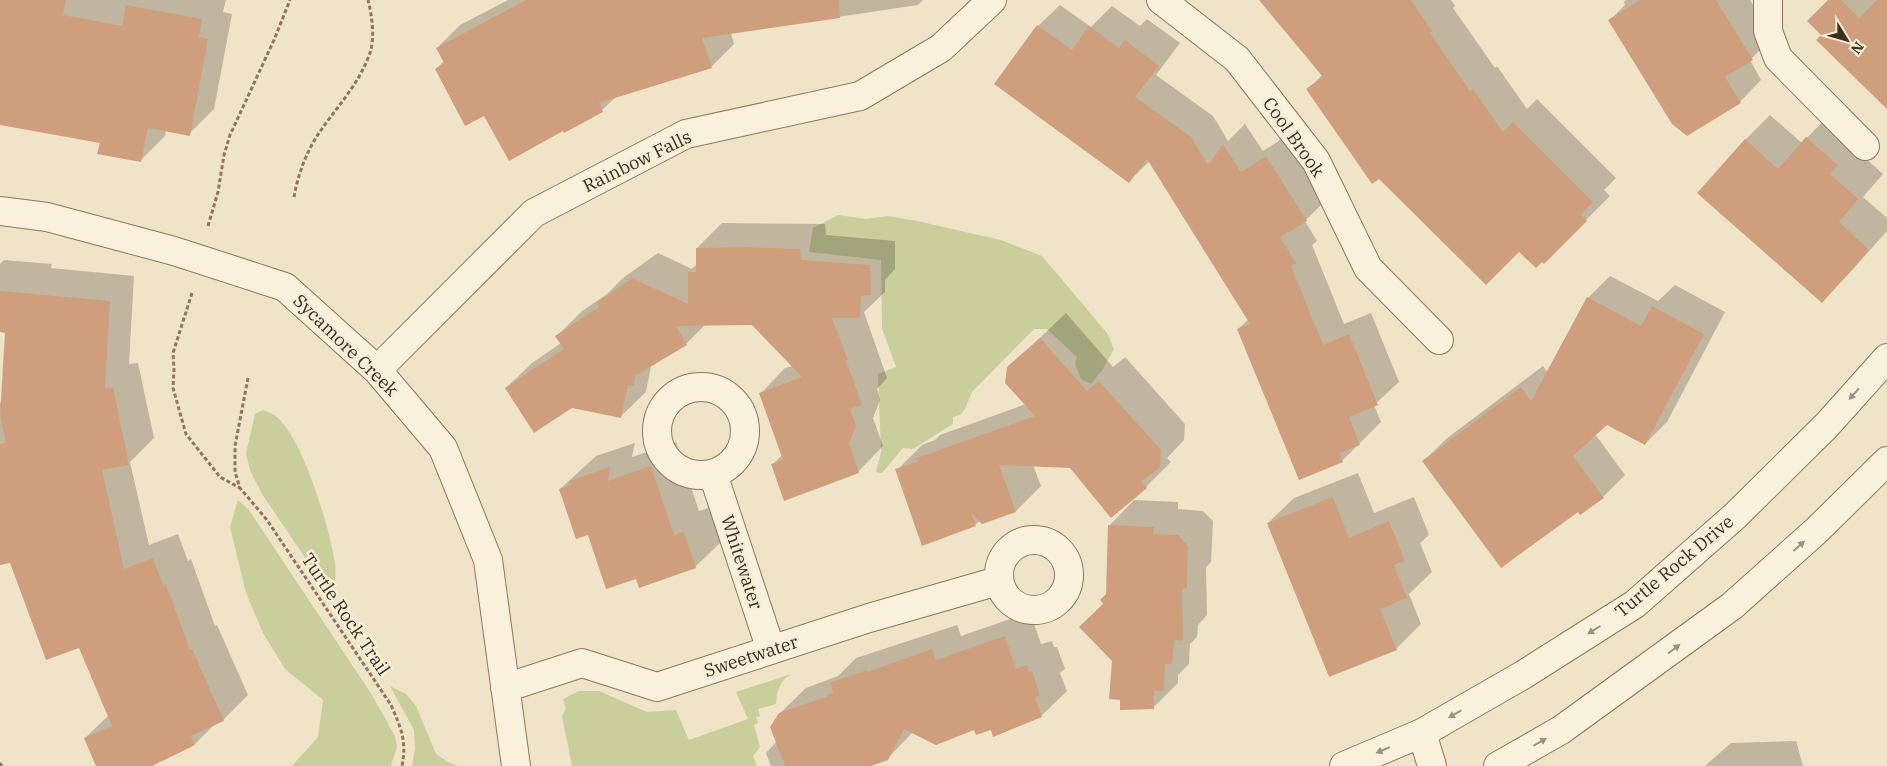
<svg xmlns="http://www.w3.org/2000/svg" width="1887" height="766" viewBox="0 0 1887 766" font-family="'IBM Plex Serif',serif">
	<rect width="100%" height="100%" fill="#f0e4c8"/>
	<path fill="#c9cf9b" d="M838,215l28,4 22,-3 29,5 84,19 41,16 65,77 7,16 -11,20 -12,15 -10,-5 -6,-15 2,-7 -30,-28h-13l-62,63 -7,17 -5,6 -7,2v7l-40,25 -10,-1 -21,25 -6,-1 5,-20 -3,-78 18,-7 -14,-39 -1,-68 -72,-8 4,-24z
		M263,410c3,1 8,3 11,5 28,18 56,115 61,148 1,13 0,26 0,39l-71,-105 -13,-24 -5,-19 9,-40z
		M238,500l11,10 123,185 23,41 2,11 -6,19h-99l26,-29 5,-37 -38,-31 -22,-36 -17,-40 -16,-66z
		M791,674c-12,8 -14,17 -15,30l-18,5 2,7 -4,1 2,6 -4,2 6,22 -7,9 4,10h-185l-10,-50 4,-7 -3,-10 16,-8h20l48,21 29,-2 13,30 59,-21 -12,-27z
		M390,686l16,8 10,12 20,48 12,8 10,4h-46l3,-17 -1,-19z"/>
	<path fill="#0003" d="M0,0h226l-3,12 9,2 -18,95 -25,25 -23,-4 -1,6 -25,25 -39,-19 -101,-18z
		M508,0h415l-5,5 -187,28 3,11 -23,23 -94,29 -15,14 -37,21 -2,-2 -78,-15 -49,-45 8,-8 -7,-13 23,-23z
		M1260,0h191l4,6 -2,2 42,60 2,-2 30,43 10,-10 79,79 -12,12 6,6 -66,66 -25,-12 -211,-161 14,-14z
		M1626,0h124l23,37 -23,23 11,20 -21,22 -130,-82 15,-15 -1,-3z
		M1830,0h57v107l-65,-72z
		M1060,5l31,22 21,-21 28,20 7,-7 33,24 -24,32 57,41 15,25 17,-17 18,27 25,-16 40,63 -23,23 12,20 -5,4 32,79 27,-11 28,69 -25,23 7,17 -39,39 -104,-132 11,-10 -99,-158 -22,21 -90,-156z
		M1832,112l22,36 29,26 -20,23 24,21v13l-40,45 -25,25 -77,-161 25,-25 32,28z
		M722,223l103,1 1,11 69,6v28l-10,11v12l-21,20 23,66 -10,11 3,11 -7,18 10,28 -25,26 -86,-7 10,-10 -22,-61 25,-26 8,-2 -41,-42h-46l-20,20 -35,22 -5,26 -26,25 -114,-29 26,-25 29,-20 -4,-7 25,-25 25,-17 16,-16 35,-25 34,16 5,-5v-16z
		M4,260l48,4 -1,4 83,8 -5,88 9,-1 16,75 -24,24 19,83 29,-11 10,27 3,-2 24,67 2,-1 31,70 -25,25 -8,4 -20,20 -10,4 -4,4 -36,14h-48l-12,-28 24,-23 -30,-68 -68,-86 -11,3v-161l3,-3 4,-69h-7v-67z
		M1610,276l48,25 17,-16 50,27 -58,110 -22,22 -38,-20 -12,10 30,41 -22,22 -25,13 -154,-49 22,-22 97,-73 5,7 40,-75z
		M1066,313l47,54 12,-10 60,67 -1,16 -17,18 4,4 -25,25 -34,29 -42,-49 -37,-2 8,21 -25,25 -34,12 -2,-2 -5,4 -78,-55 25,-25 13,-5 5,-5 86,-31 -18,-36z
		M676,442l23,69 10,-3 12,34 -26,25 -59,10 -47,-43 -29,-45 36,-33 39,-13 -3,14z
		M1358,473l16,40 40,-16 15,38 -9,8 12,29 -23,22 12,30 -25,25 -128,-126 26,-25z
		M1134,500l44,2v7l25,2 10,10 -2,41 -5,5 1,48 -9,10 -1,12 -7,7 -1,20 -11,11v8l-25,25 -32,-9 -8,-38 -9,-58 3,-9 2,-68z
		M1030,612l11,32 11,-3 2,6h3l8,22 -5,4 7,18 -26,25 -50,12 -78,4 -26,27 -20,7h-96l-5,-13 11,-12 3,-28 26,-25 32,-12 18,-18 101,-33 4,11z
		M1796,741l7,25h-98l26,-23z"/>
	<path fill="#cf9f7d" d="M0,0h66l-3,15 59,11 4,-21 76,14 -3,18 9,2 -18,97 -42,-8 -7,34 -44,-8 3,-11 -100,-18z
		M526,0h313l1,18 -138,20 10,30 -113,35 4,9 -39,21 -1,-2 -54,30 -25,-45 -19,10 -30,-57 9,-6 -8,-15z
		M1259,0h152l21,31 -2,2 40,58 3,-2 30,43 10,-10 80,80 -12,13 6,6 -43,43 -2,-2 -6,6 -17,-16 -33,33 -107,-106 -7,5 -66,-95 17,-12z
		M1640,0h76l37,60 -28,17 16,26 -54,33 -15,-12 -64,-104z
		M1828,0h13l18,18 18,-18h10v109l-71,-69 5,-5 -14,-14z
		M1037,25l35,25 17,-24 30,22 6,-8 34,26 -24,31 56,40 17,28 15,-21 18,28 25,-16 41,65 -27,16 16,26 -5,3 32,79 26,-11 29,71 -29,12 11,28 -21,8 4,9 -44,18 -62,-151 13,-5 -103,-165 -18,24 -135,-99z
		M1806,137l32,28 -8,9 28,25 -19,23 30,28 -47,53 -125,-110 48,-54 33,30z
		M746,247l54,2 1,11 69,5 1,30 -10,1 -1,22h-28l16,42h-2l16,45 -12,4 6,17 -7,17 10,30 -75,28 -13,-37 12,-4 -24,-67 43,-16 -50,-52 -76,1 11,19 -52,31 -1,10 -6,-1 -7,33 -49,-10 -38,25 -29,-45 59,-39 -9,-13 44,-29 -3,-4 36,-25 56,26v-32h8v-24z
		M0,291l110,10 -5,88 8,-2 16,78 -27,5 22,99 29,-11 10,27 3,-1 24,66 2,-1 32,72 -33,15 4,9 -43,21h-56l-12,-28 28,-12 -33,-78 -33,12 -36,-97 -10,2v-121l6,-1 -6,-28 5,-82 -5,-1z
		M1587,297l54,29 11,-20 52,28 -59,111 -38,-20 -34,31 31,42 -24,17 -2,-3 -77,56 -79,-107 99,-74 10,14z
		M1040,338l47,53 12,-10 62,69 -1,17 -19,15 6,6 -36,30 -41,-50 -71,-3 17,47 -34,12 -11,-11 5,13 -54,20 -27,-77 24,-8 -5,-2 121,-43 -30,-33 2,-16z
		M651,466l23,69 10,-3 12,36 -57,20 -3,-9 -30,10 -18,-54 -12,4 -17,-50 12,-4 -2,-4 41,-14 -2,14z
		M1333,497l16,41 40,-17 16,40 -11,4 13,33 -27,11 17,41 -68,27 -62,-154z
		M1108,525l46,2 -1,7 25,1 10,11 -1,42 -5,1 1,52 -9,-1 -2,24h-7l-1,27h-10v18l-34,1v-10l-11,-1 3,-38 -33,-34 24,-23 -3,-4 6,-6z
		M1005,636l11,33 11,-4 2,7 3,-1 8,24 -5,3 7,19 -49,20 -2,-7 -15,5 -2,-5 -38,15 -32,-16 -16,31 -17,6h-86l-15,-39 9,-14 49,-17 -1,-1 6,-2 -3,-10 37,-13 1,2 64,-23 4,11z"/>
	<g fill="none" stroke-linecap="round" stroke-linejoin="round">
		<defs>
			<path id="minor" d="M1161,0l76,59 79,102 52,107 71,72
				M1768,0v31l10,27 87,88
				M0,211l47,6 127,34 111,36 92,83 66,78 45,112 28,206
				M377,370l157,-157 152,-79 174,-38 81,-48 51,-48
				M657 431a44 44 0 1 1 88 0a44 44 0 1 1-88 0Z
				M713,474l58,176
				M999 575a35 35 0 1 1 70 0a35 35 0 1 1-70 0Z
				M505,688l77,-25 75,24 212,-69 129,-37
				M1422,733l10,33
				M1344,766l78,-33 101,-58 112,-71 100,-88 92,-91 60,-67
				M1498,766l63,-36 171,-124 85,-76 70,-69"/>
		</defs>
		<use href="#minor" stroke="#8d765c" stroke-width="30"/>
		<path stroke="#8d765c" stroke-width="3" stroke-dasharray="4 2.5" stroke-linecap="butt" d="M294,197c4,-23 13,-47 27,-67 17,-24 39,-48 49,-77 5,-15 2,-38 -2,-53
			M208,226l10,-34 6,-37 6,-20 44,-95 16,-40
			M192,293l-19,60 1,17 -1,18 13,46 34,43 20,11
			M248,378l-13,68v26l5,16 27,32 124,185c10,23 16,36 11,61
			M0,763l2,3"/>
		<use href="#minor" stroke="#faf1dc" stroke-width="28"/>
	</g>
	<defs><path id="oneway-solid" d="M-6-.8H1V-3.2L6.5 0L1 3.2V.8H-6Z" transform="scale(1.25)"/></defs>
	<g fill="#9c907e">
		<use href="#oneway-solid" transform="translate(1854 394) rotate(132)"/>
		<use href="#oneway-solid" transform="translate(1799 546) rotate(-42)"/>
		<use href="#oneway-solid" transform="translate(1594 630) rotate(148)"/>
		<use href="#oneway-solid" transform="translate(1674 649) rotate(-37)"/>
		<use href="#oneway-solid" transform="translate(1455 714) rotate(150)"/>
		<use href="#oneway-solid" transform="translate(1540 742) rotate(-30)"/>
		<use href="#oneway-solid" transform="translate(1383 750) rotate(157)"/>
	</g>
	<g text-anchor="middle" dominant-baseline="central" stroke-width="5" stroke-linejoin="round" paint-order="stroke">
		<g font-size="18" fill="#3d2e20" stroke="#f7eed8">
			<text transform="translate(1294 137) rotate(55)">Cool Brook</text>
			<text transform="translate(637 161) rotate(-26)">Rainbow Falls</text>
			<text transform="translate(346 345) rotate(44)">Sycamore Creek</text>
			<text transform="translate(742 562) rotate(72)">Whitewater</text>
			<text transform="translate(1674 566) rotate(-40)">Turtle Rock Drive</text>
			<text transform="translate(346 614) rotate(56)">Turtle Rock Trail</text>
			<text transform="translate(751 656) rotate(-18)">Sweetwater</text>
		</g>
	</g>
	<g transform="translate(1847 40) rotate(127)" stroke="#f7eed8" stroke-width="4" paint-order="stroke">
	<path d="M0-4L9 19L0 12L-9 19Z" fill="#3d2e20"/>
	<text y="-8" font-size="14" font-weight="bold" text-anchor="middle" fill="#3d2e20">N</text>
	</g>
</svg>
